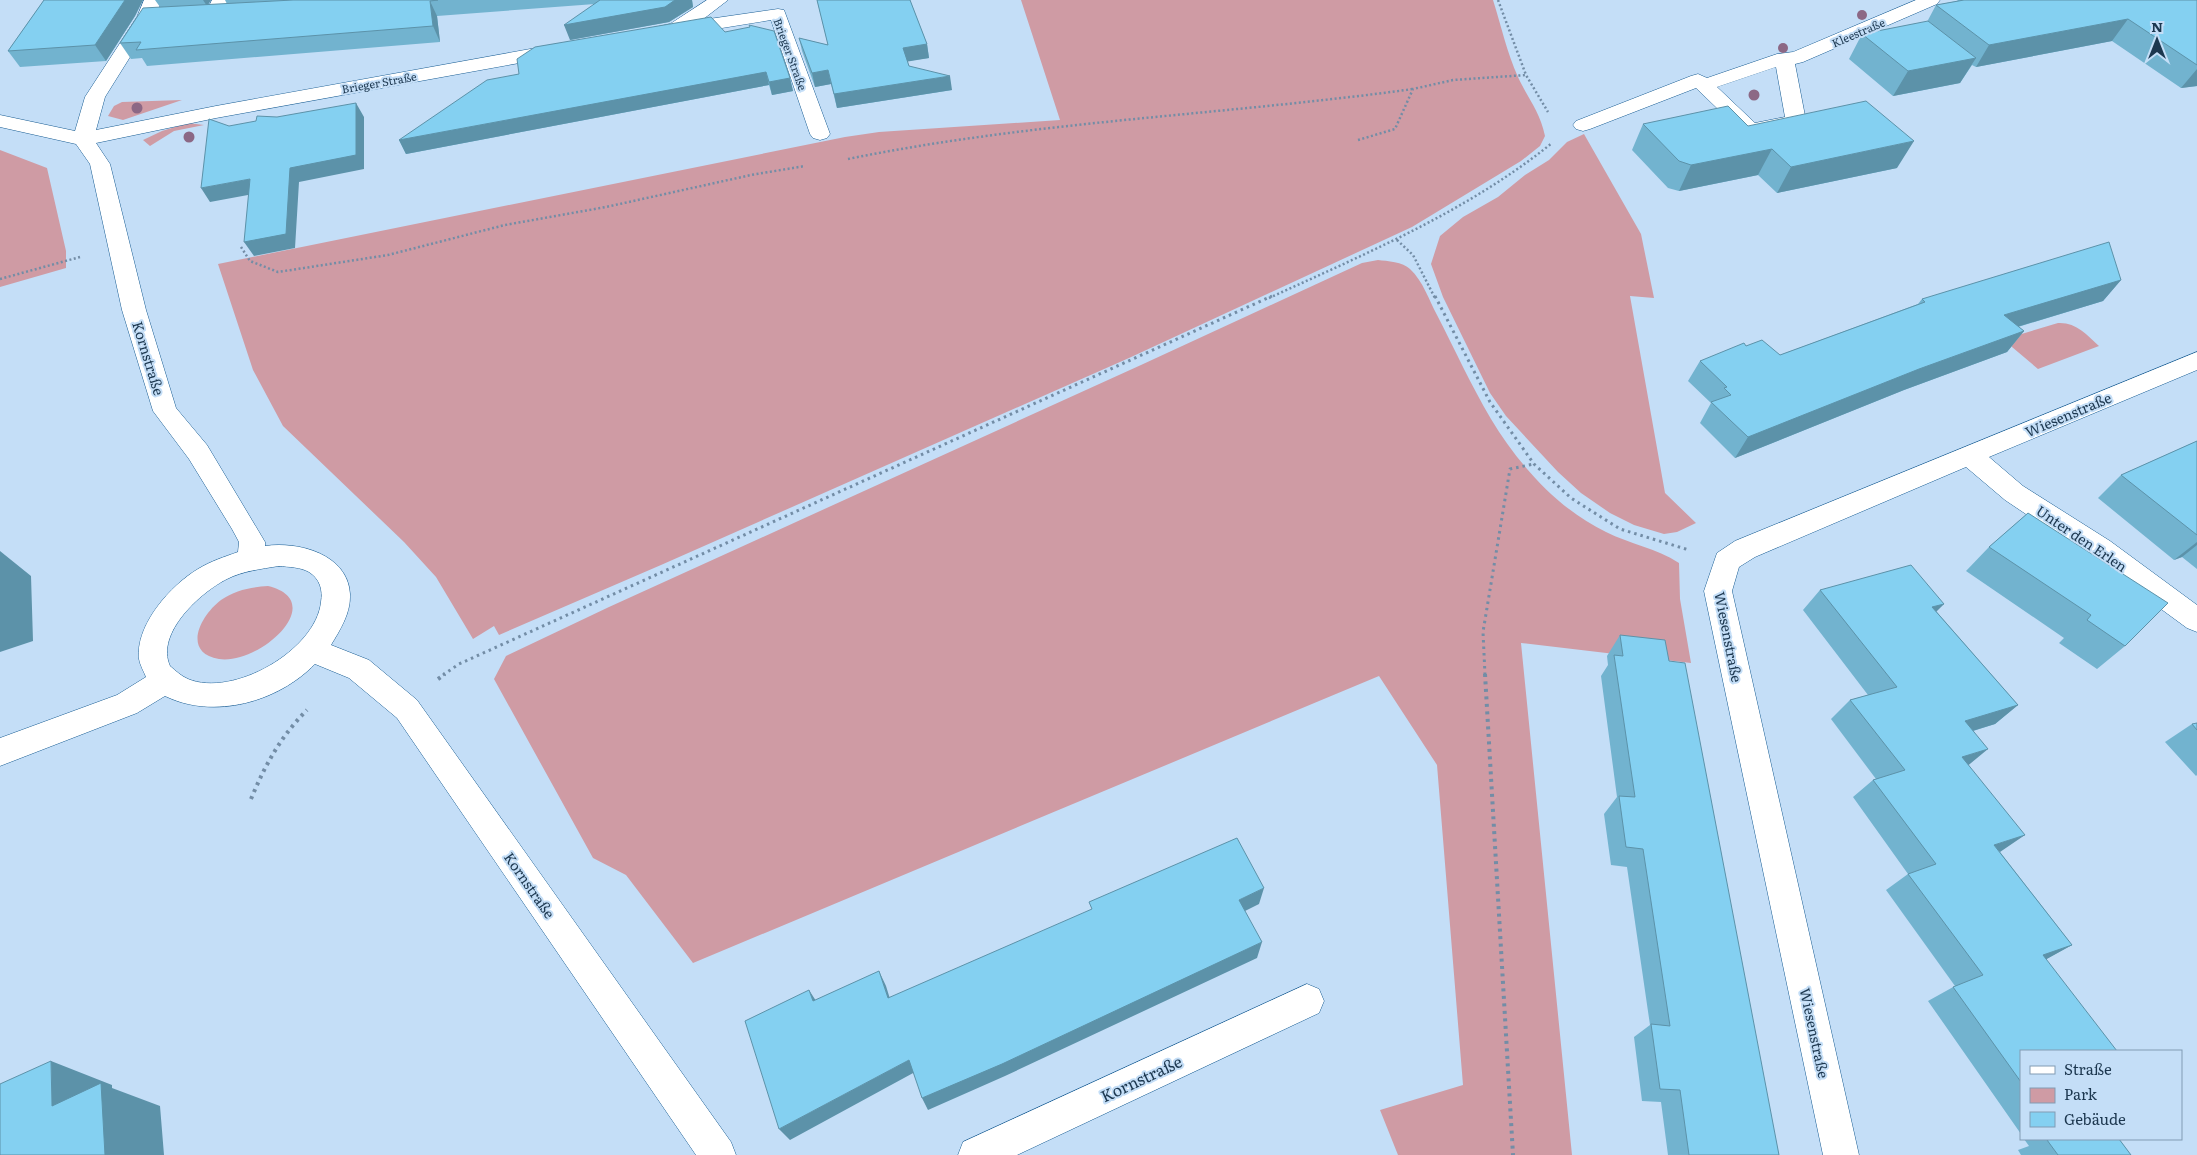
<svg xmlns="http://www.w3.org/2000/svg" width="2197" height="1155" viewBox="0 0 2197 1155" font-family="Literata,serif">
	<rect width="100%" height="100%" fill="#c4def7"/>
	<path fill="#cf9ba4" d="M1021,0h472c8,25 14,53 25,77 10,22 22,34 27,59l-5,10 -19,15 -109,66 -283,131 -468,207 -162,70 -5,-9 -21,13 -37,-62 -32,-35 -121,-116 -30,-56 -35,-106 627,-127 34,-5 181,-12z
		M182,100l-59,20 -15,-4 6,-10 8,-4z
		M188,123l16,2 -30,6 -24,15 -7,-6 19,-9z
		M1584,134l57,100 13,64 -24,-2 35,197 31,30 -19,9 -13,2 -30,-9 -24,-12 -29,-20 -23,-21 -52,-56 -16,-23 -47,-96 -12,-33 9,-28 23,-19 35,-20 27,-22 24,-15 18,-18z
		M0,150l47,18 19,83v17l-66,19z
		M1378,260c9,1 25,2 32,9 13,12 19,31 27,46 18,35 34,70 54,104 27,45 67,90 115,113 24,12 50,16 73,31l1,36 11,64 -170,-20 51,512h-174l-18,-45 83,-25 -26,-320 -58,-89 -686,287 -67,-88 -33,-17 -99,-179 12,-23 103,-49 532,-242 221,-102z
		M2058,323c18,-1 29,12 41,23l-61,23 -26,-22 -2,-4 5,-7z
		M268,586c62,15 -8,79 -49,73 -38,-7 -18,-44 2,-59 14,-10 30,-13 47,-14z"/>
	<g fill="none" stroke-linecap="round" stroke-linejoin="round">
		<defs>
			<path id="minor" d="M144,0h18l-7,17 -50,80 -9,33 120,-24 342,-62 7,2 2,4 -2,4 -7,2 -342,62 -120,25 14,21 36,146 30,98 31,37 58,97v4c33,-5 83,8 85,48 1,19 -10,36 -19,51l38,15 48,40 314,442 5,13h-40l-299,-437 -48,-40 -34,-14c-37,38 -101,56 -150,32l-28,17 -137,53v-28l117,-43 29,-18c-2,-5 -6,-12 -7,-18 -4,-34 32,-74 59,-90 13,-8 26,-12 40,-17l1,-10 -7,-13 -43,-70 -36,-48 -31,-101 -32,-146 -14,-20 -76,-17v-12l75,16 10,-34 52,-80zM279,566c10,1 21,1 30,6 11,7 14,18 12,30 -5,48 -88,96 -133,77 -7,-3 -12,-8 -18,-13 -15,-33 31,-74 57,-87 16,-8 34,-10 52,-13z
				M212,0h18l-10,17 -33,2 -6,-1 -3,-4 3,-4 27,-2z
				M707,0h21l-26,20 76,-11 6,1 46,124 -3,4 -7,2 -7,-2 -3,-4 -39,-114 -117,19 -7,-2 -2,-4 2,-4 23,-5z
				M1916,0h24l-3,4 -134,58 -8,2 11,57 -3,4 -52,11 -7,-2 -48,-46 -106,41 -7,2 -7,-2 -3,-4 3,-4 115,-45 7,-2 9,4 70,-24 16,-2zM1776,67l9,50 -30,6 -38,-36z
				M2197,352v18l-208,87 34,29 87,55 87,64v27l-10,-4 -97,-71 -85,-57 -39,-33 -211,90 -16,10 -7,24 127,564h-36l-119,-564 13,-38 18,-12z
				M1307,984l12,5 5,12 -5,12 -302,142h-59l5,-13z"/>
		</defs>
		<use href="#minor" stroke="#185c92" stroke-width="1"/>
		<path stroke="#738da6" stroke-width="2.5" stroke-dasharray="2 2.5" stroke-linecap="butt" d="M1498,0l28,75 22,37
			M1358,140l37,-11 18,-40 40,-9 73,-5
			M848,159c186,-38 377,-44 565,-70
			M1397,240l16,15 22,43
			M241,247l9,14 28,11 110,-17 117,-30 101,-18 145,-32 54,-9
			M0,279l80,-22
			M1269,298c98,-45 199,-87 283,-155"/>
		<path stroke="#738da6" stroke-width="3" stroke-dasharray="2.5 4" stroke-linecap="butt" d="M1435,296l55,106 44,62 37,34 49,31 69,21
			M443,675l16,-11 813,-368
			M1485,675l-2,-43 27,-163 24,-5"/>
		<path stroke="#738da6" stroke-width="4" stroke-dasharray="3 4.5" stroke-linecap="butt" d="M1485,674l28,481
			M438,679l7,-5
			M251,799c14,-34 30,-63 56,-89"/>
		<use href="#minor" fill="#fff" fill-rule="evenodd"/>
	</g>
	<g fill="#8c6885">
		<circle cx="1862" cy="15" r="5"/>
		<circle cx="1783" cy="48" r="5"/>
		<circle cx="1754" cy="95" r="5.5"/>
		<circle cx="137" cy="108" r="5.5"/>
		<circle cx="189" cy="137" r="5.5"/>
	</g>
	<path fill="#72b3cf" d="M44,0h99l-8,16 -29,45 -86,6 -12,-16z
		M155,0h56l-3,5 19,-1 -2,-4h467l1,7 -24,15 -99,18 25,-36 -158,12 3,26 -293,24 -5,-8 -11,1 -11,-16 40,-36z
		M817,0h93l17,44 2,14 -22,3 2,5 43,24 -115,18 -6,-24 -16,3 -13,-36 -3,-13 29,7z
		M1958,0h239v86l-16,2 -69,-47 -136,26 -4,-2 -12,18 -67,13 -44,-37 13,-25 65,-12 9,-17 21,-4z
		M725,32l65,46 3,13 -21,4 -3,-10 -363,69 -7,-14 120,-66z
		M1643,124l105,2 149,42 -120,25 -19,-18 -79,16 -11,-3 -36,-38z
		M2121,280l-18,21 -85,26 6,4 -17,21 -103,38 -169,68 -35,-35 11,-20 -23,-22 12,-20 46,-15 34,9 138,-51 4,-5z
		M2197,441v128l-15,-12 -8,3 -76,-62 23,-23z
		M2028,513l97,133 -28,23 -38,-26 5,-5 -98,-67 23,-24z
		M1820,590l124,14 -8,7 82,94 -23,19 -22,7 -5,34 32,87 72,93 -26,14 -25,92v83l-93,-133 27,-15 -69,-96 22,-16 -55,-77 20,-17 3,-1 -45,-60 19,-19 18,-5 -65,-85z
		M1620,635l49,26 110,494h-111l-7,-53 -19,-1 -8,-64 16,-12 -23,-158 -16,-2 -7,-51 13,-17 -16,-121 7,-11 -1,-9z
		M2197,723v52l-1,1 -31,-34 27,-18z
		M2024,1139h95l12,16h-110l-3,-5 11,-4z"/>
	<path fill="#5c92a9" d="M125,0h18l-8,16 -29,45 -11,-16z
		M203,0h8l-4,6z
		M675,0h17l1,7 -24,15 -99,18 -6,-15z
		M430,1l7,15 3,26 -7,-16z
		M2128,19l-16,22 -136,26 13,-22z
		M927,44l2,14 -24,4 -2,-14z
		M1976,58l-16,25 -67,13 15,-25z
		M2197,69v17l-16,2z
		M828,70l3,14 -16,3 -3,-14z
		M766,72l3,13 -363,69 -7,-14z
		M950,76l2,14 -115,18 -3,-14z
		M790,78l3,13 -21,4 -3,-13z
		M356,103l8,14v52l-65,13 -4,66 -41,8 -10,-14 46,-74z
		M1914,141l-17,27 -120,25 14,-26z
		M1772,149l-14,26 -79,16 12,-26z
		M250,179l9,14 -49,9 -9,-14z
		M2121,280l-18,21 -116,35 17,-21z
		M2024,331l-17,21 -103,38 -169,68 13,-21 171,-68z
		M2197,542v3l-15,12 -8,3z
		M0,551l31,25 2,65 -33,11z
		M1944,604l-20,20 8,-17z
		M2018,705l-23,19 -52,16 22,-19z
		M1988,749l-23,19 -3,-11z
		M2025,835l-25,17 -6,-7z
		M1264,888l-5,16 -24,12 4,-16z
		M1262,942l-5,16 -252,118 -77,34 -6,-12z
		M2072,945l-27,15 -2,-5z
		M879,971l7,15 8,26 -6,-14z
		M809,990l9,14 -5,-3z
		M909,1060l6,12 -125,68 -11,-11z
		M51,1061l61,24v3l48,18 4,49h-59l-53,-49z"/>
	<path fill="#84d0f1" stroke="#5c92a9" d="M44,0h81l-30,45 -87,6z
		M293,0h145l-8,1 3,25 -297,24 5,-8 -21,1 23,-35z
		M600,0h75l-10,7 -101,18z
		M817,0h93l17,44 -24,4 6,18 41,10 -116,18 -6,-24 -16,3 -13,-35 29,7z
		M1964,0h233v65l-69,-46 -139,26 -53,-40z
		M711,17l14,15 25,-5 -1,-2 25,6 16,47 -21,4 -3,-10 -367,68 88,-60 32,-6 -2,-15 18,-12z
		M1928,21l48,37 -68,13 -46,-37z
		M1866,101l48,40 -123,26 -19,-18 -81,16 -12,-4 -36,-37 85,-18 20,20z
		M356,103v52l-66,13 -4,66 -42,8 6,-63 -49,9 8,-69 20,7 27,-5 1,-5 20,1z
		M2109,242l12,38 -117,35 20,16 -105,38 -171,68 -37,-35 20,-7 -7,-7 3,-1 -27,-26 44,-18 2,3 16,-6 18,15 145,-53 -3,-3z
		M2197,441v94l-76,-60z
		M2028,513l140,90 -43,43 -38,-26 4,-5 -102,-68z
		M1911,565l33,39 -12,3 86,98 -53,16 23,28 -26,8 63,78 -31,10 78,100 -29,10 74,96h-96v31l-68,-95 30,-12 -75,-101 28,-10 -63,-84 32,-10 -55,-70 47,-13 -77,-97z
		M1620,635l45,5 4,21 16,2 94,492h-90l-9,-65 -20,-1 -9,-65 19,2 -27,-177 -17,-2 -7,-51 16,1 -21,-142 9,1z
		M2197,723v7l-5,-6z
		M1237,838l27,50 -25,12 23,42 -260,122 -80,34 -13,-38 -130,69 -34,-108 64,-31 4,11 66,-30 9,27 204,-89 -3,-7z
		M51,1061l1,45 49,-23 4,72h-105v-71z
		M2052,1139h67l12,16h-73l-11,-15z"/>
	<g text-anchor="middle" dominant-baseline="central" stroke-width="4" stroke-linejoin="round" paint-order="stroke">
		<g font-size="11" fill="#1c374f" stroke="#c4def7">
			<text transform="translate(1858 32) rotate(-23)">Kleestraße</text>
			<text transform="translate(791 54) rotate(70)">Brieger Straße</text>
			<text transform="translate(379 82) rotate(-10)">Brieger Straße</text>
		</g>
		<g font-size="14" fill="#1c374f" stroke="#c4def7">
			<text transform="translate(149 358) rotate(73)">Kornstraße</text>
			<text transform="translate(2068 414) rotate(-23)">Wiesenstraße</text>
			<text transform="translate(2082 538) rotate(34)">Unter den Erlen</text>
			<text transform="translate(1729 637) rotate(79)">Wiesenstraße</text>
			<text transform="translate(530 885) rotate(55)">Kornstraße</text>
			<text transform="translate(1815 1033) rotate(78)">Wiesenstraße</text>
		</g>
		<g font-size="16" fill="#1c374f" stroke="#c4def7">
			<text transform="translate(1141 1078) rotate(-25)">Kornstraße</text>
		</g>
	</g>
	<rect x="2020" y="1050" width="162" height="90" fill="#c4def7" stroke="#819bb4"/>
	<rect x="2030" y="1066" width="25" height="8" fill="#ffffff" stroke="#819bb4"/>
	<text x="2064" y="1075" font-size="15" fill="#1c374f">Straße</text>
	<rect x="2030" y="1088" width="25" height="15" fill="#cf9ba4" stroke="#819bb4"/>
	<text x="2064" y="1100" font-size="15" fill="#1c374f">Park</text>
	<rect x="2030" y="1112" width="25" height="15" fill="#84d0f1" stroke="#819bb4"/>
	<text x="2064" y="1125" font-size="15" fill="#1c374f">Gebäude</text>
	<g transform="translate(2157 40)" stroke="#c4def7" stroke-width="4" paint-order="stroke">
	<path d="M0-4L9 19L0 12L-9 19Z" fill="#1c374f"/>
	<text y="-8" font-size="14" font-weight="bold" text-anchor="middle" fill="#1c374f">N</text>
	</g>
</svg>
